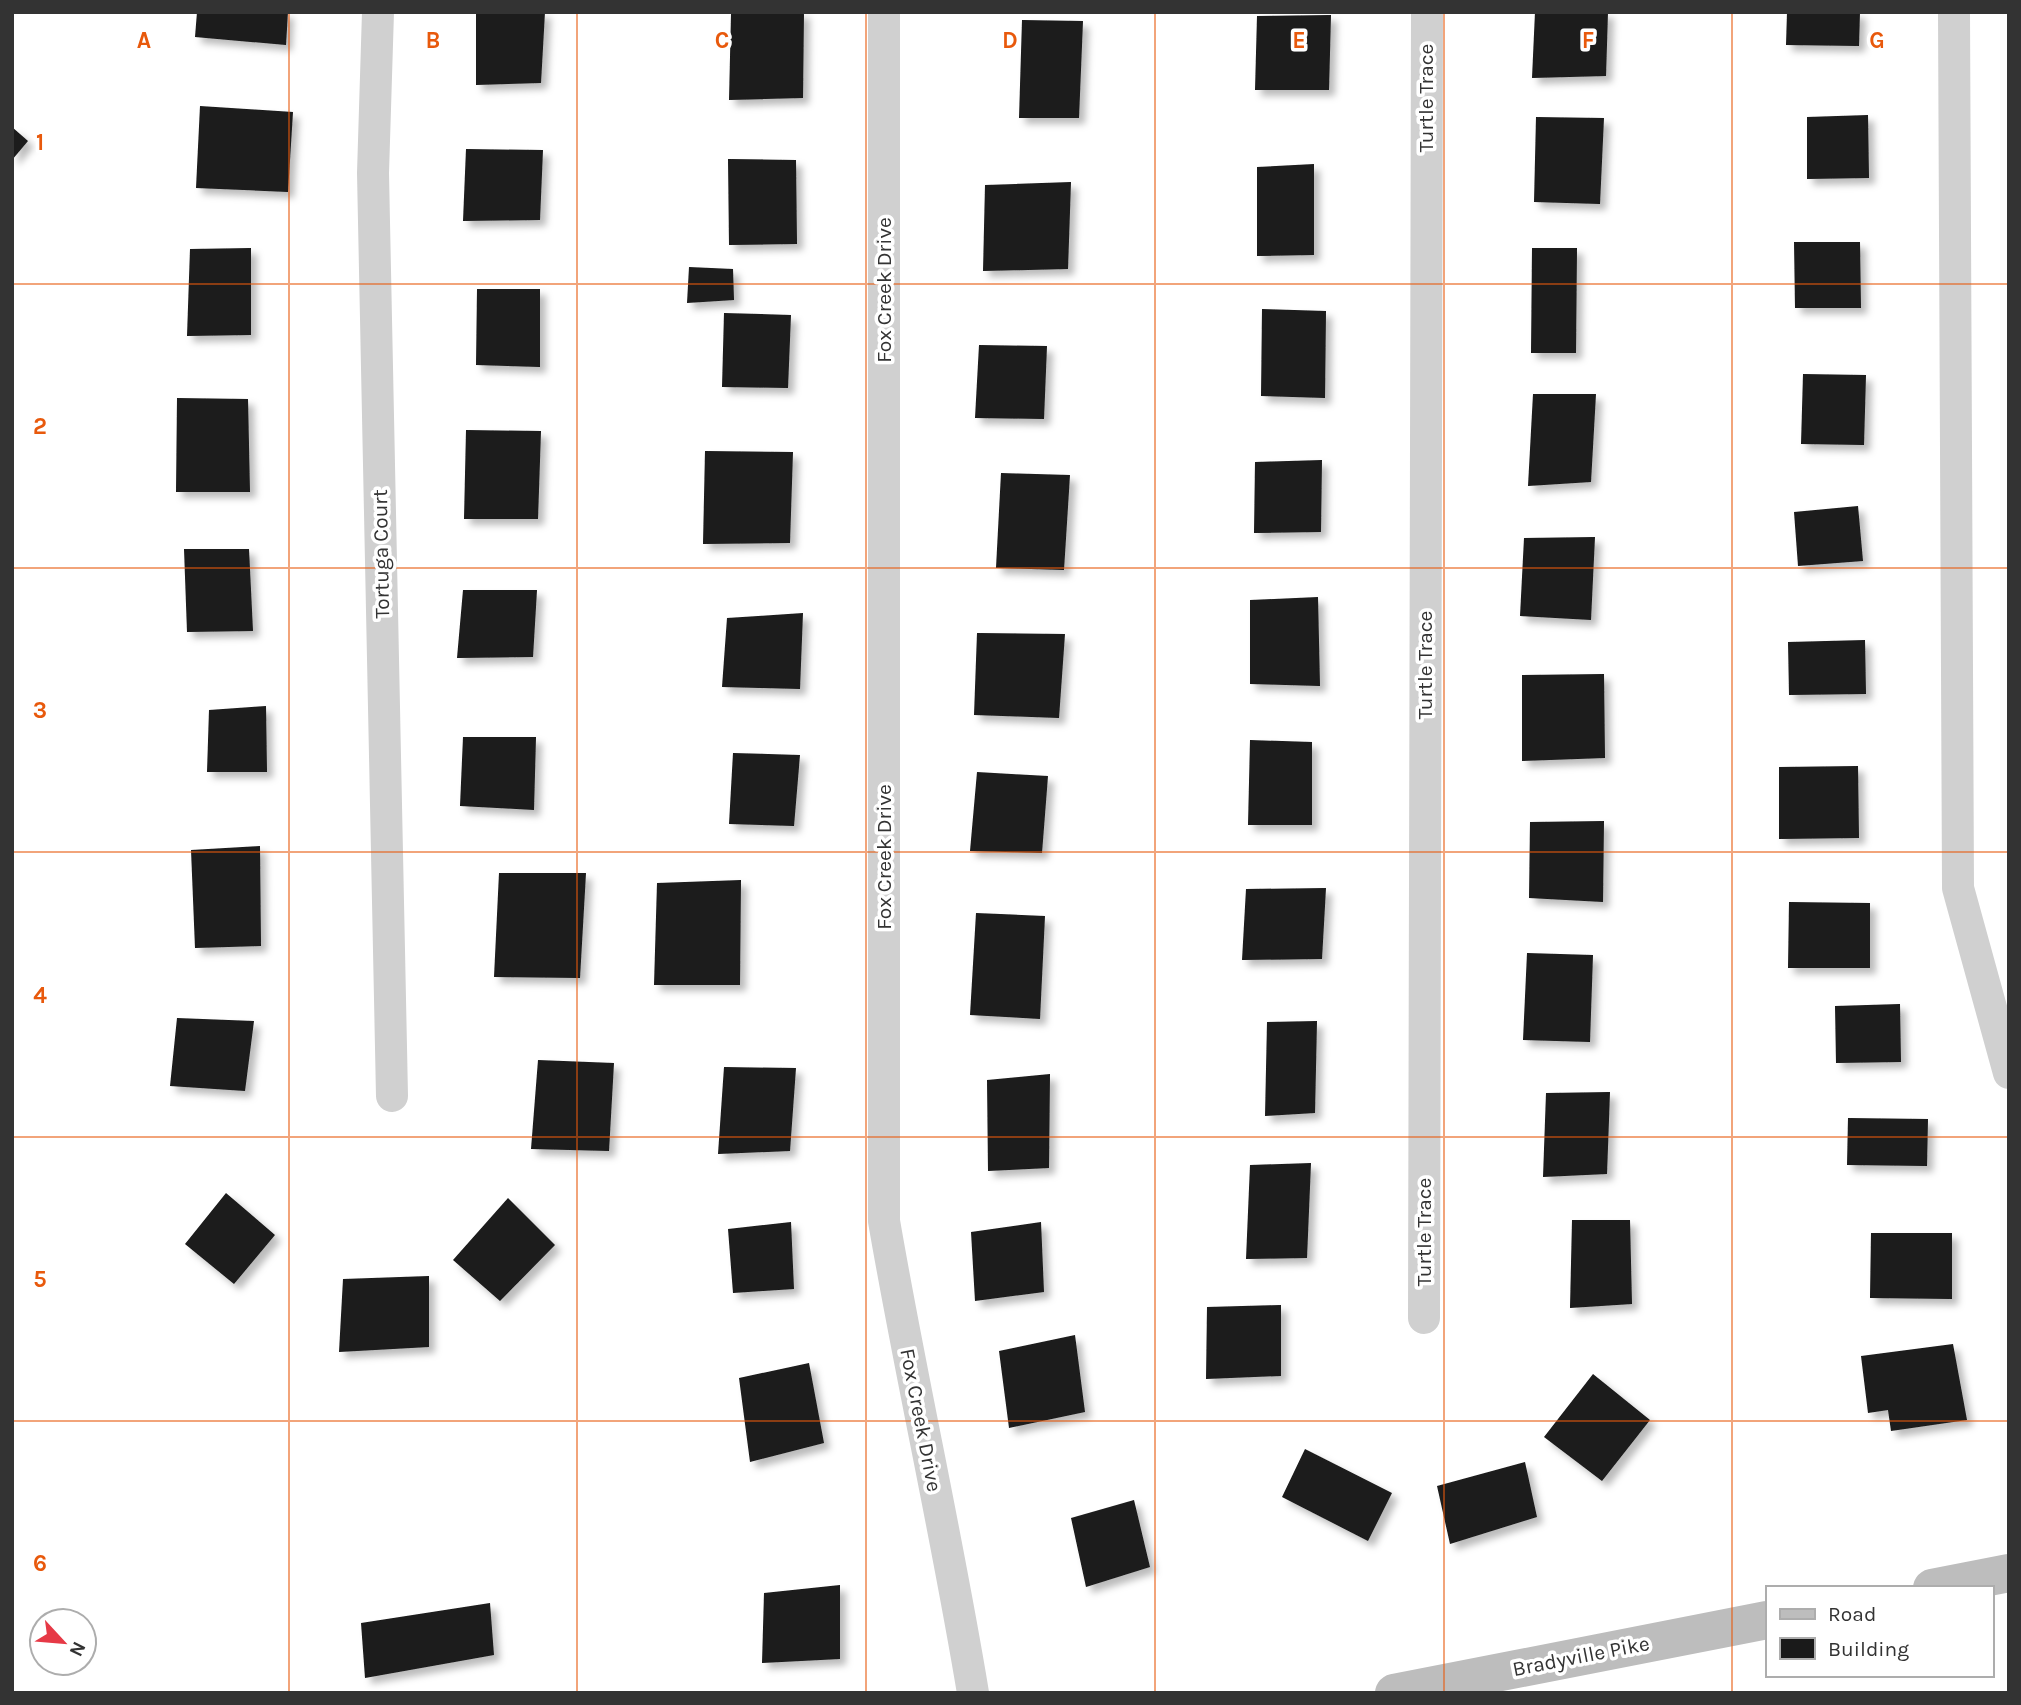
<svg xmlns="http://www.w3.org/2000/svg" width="2021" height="1705" viewBox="0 0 2021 1705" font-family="Karla,sans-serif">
	<defs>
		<filter id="shadow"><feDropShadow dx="6" dy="6" stdDeviation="3.5" flood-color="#0004"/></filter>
	</defs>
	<rect width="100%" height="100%" fill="#fff"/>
	<path fill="#1a1a1a" filter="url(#shadow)" d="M197,12h91l-2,33 -91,-8z
		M476,12h69l-4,71 -65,2z
		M804,12l-1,86 -74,2 2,-86z
		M1535,12h73l-2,64 -74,2z
		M1787,12h73l-1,34 -73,-1z
		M1331,15l-2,75h-74l2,-74z
		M1022,20l61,1 -4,97h-60z
		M200,106l93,6 -5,80 -92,-4z
		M1868,115l1,63 -62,1v-62z
		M1536,117l68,1 -4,86 -66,-2z
		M12,127l16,14 -16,19z
		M466,149l77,1 -3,70 -77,1z
		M728,159l68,1 1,84 -68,1z
		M1314,164v91l-57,1v-89z
		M1071,182l-3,87 -85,2 2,-86z
		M1794,242h66l1,66h-66z
		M251,248v87l-64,1 3,-87z
		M1532,248h45l-1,105h-45z
		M689,267l44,2 1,31 -47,3z
		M477,289h63v78l-64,-2z
		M1262,309l64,2 -1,87 -64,-2z
		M724,313l67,2 -3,73 -66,-1z
		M979,345l68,1 -3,73 -69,-1z
		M1803,374l63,1 -2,70 -63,-1z
		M1533,394h63l-5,88 -63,4z
		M177,398l71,1 2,93h-74z
		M466,430l75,1 -3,88h-74z
		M705,451l88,1 -3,91 -87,1z
		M1322,460l-1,72 -67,1 1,-71z
		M1001,473l69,2 -6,95 -68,-2z
		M1858,506l5,55 -65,5 -4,-54z
		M1595,537l-4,83 -71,-4 4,-78z
		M184,549h65l4,82 -66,1z
		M463,590h74l-4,67 -76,1z
		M1318,597l2,89 -70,-2v-84z
		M803,613l-3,76 -78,-2 5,-69z
		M977,633l88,1 -6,84 -85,-3z
		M1865,640l1,54 -77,1 -1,-53z
		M1604,674l1,84 -83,3v-86z
		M266,706l1,66h-60l2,-62z
		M463,737h73l-2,73 -74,-4z
		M1250,740l62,2v83h-64z
		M733,753l67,2 -6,71 -65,-2z
		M1858,766l1,72 -80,1v-72z
		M977,772l71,4 -6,77 -72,-2z
		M1604,821l-1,81 -74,-4 1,-76z
		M260,846l1,100 -66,2 -4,-98z
		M499,873h87l-6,105 -86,-1z
		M741,880l-1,105h-86l3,-102z
		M1326,888l-4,71 -80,1 4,-71z
		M1789,902l81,1v65h-82z
		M976,913l69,3 -5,103 -70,-4z
		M1527,953l66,2 -3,87 -67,-2z
		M1900,1004l1,58 -65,1 -1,-57z
		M177,1018l77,3 -9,70 -75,-5z
		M1317,1021l-2,92 -50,3 2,-94z
		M538,1060l76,3 -5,88 -78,-2z
		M724,1067l72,1 -6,83 -72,3z
		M1050,1074l-1,94 -61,3 -1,-91z
		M1610,1092l-3,82 -64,3 3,-84z
		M1848,1118l80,1 -1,47 -80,-1z
		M1311,1163l-4,95 -61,1 4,-94z
		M226,1193l49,42 -41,49 -49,-40z
		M508,1198l47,47 -55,56 -47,-41z
		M1572,1220h58l2,84 -62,4z
		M791,1222l3,67 -61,4 -5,-64z
		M1041,1222l3,70 -69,9 -4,-69z
		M1871,1233h81v66l-82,-1z
		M429,1276v71l-90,5 4,-73z
		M1281,1305v71l-75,3 1,-72z
		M1075,1335l10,77 -76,16 -10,-77z
		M1953,1344l14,76 -76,11 -3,-21 -20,3 -7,-57z
		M809,1363l15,80 -74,19 -11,-84z
		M1593,1374l57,46 -48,61 -58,-44z
		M1305,1449l87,44 -24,48 -86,-44z
		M1525,1462l12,55 -87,27 -13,-58z
		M1134,1500l16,67 -64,20 -15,-69z
		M840,1585v74l-78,4 2,-70z
		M490,1603l4,52 -129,23 -4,-55z"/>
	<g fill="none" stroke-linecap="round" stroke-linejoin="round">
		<path stroke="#d0d0d0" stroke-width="32" d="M378,12l-5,161 19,923
			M884,12v1209c27,157 63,314 89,472
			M1954,12l4,876 51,185
			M1424,1318l3,-1306"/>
		<path stroke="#bdbdbd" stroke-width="38" d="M1932,1588l77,-15
			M1394,1693l373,-73"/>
	</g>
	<path fill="none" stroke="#e8590c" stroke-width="2" stroke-opacity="0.55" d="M289,12v1681M577,12v1681M866,12v1681M1155,12v1681M1444,12v1681M1732,12v1681M12,284h1997M12,568h1997M12,852h1997M12,1137h1997M12,1421h1997"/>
	<g text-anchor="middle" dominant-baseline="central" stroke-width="7" stroke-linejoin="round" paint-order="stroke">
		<g font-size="21" fill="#333" stroke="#fff">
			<text transform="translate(1426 98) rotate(-90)">Turtle Trace</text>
			<text transform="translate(884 290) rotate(-90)">Fox Creek Drive</text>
			<text transform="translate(381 554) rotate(-91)">Tortuga Court</text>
			<text transform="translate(1425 665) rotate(-90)">Turtle Trace</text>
			<text transform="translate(884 857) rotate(-90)">Fox Creek Drive</text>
			<text transform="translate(1424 1232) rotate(-90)">Turtle Trace</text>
			<text transform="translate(921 1420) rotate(79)">Fox Creek Drive</text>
			<text transform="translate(1581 1656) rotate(-11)">Bradyville Pike</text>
		</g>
	</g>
	<g font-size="23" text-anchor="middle" font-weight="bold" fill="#e8590c" stroke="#fff" stroke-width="7" stroke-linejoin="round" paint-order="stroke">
		<text x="144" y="48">A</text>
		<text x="433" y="48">B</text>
		<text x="722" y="48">C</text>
		<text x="1010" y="48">D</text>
		<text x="1299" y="48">E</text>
		<text x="1588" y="48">F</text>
		<text x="1877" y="48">G</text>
		<text x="40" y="150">1</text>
		<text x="40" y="434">2</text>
		<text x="40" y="718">3</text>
		<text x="40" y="1003">4</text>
		<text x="40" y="1287">5</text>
		<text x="40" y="1571">6</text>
	</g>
	<rect width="2021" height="1705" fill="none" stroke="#333333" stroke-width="28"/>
	<rect x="1766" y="1586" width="228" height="91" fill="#ffffff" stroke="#adadad" stroke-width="2"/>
	<rect x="1780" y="1609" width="35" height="10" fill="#bdbdbd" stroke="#adadad" stroke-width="2"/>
	<text x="1828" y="1621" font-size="21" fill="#333333">Road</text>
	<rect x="1780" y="1638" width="35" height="21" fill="#1a1a1a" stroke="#adadad" stroke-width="2"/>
	<text x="1828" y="1656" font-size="21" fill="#333333">Building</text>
	<g transform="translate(63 1642) rotate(116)"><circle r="33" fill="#ffffff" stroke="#adadad" stroke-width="2"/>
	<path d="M0-5L12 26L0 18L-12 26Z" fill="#e63946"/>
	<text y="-10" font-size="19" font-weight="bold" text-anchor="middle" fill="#333333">N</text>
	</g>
</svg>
